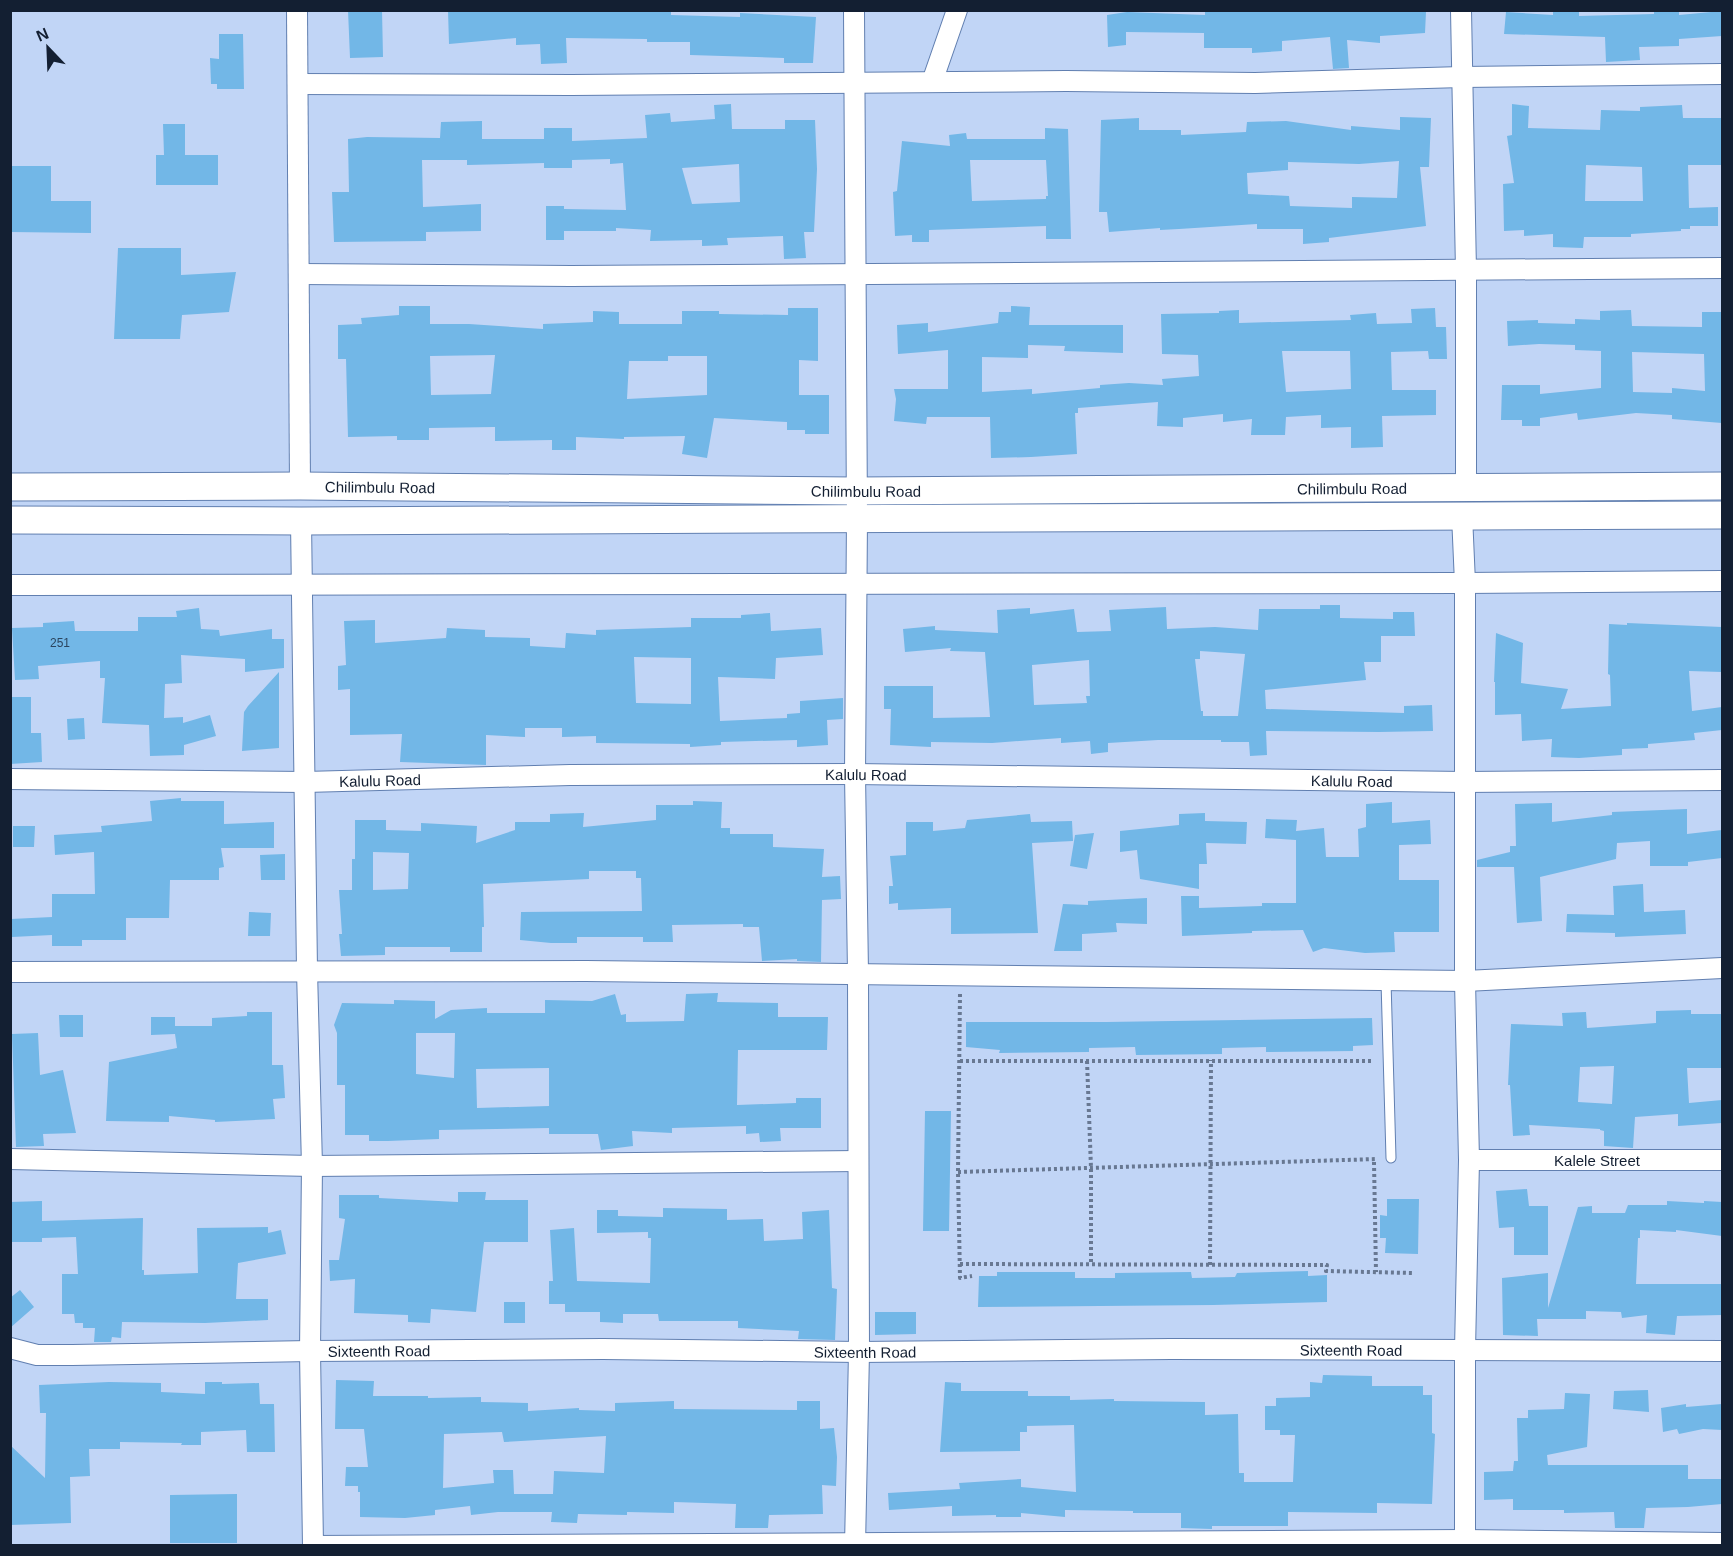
<svg xmlns="http://www.w3.org/2000/svg" width="1733" height="1556" viewBox="0 0 1733 1556" font-family="Helvetica,sans-serif">
	<rect width="100%" height="100%" fill="#c1d5f6"/>
	<path fill="#72b7e7" fill-rule="evenodd" d="M348,10h34l1,47 -33,1z
		M448,10h223v5l69,2v-4l76,4 -3,46h-29v-5l-94,-3v-13h-43v-3l-81,-1 1,25 -26,1 -1,-20 -24,1v-7l-67,6z
		M1205,10l221,2 -1,21 -45,3v7l-33,-3 2,28 -16,1 -3,-32 -48,4v10l-30,2v-5h-48v-15l-78,-1v13l-18,2 -1,-32 20,-3 78,3z
		M1553,10h26v6l75,-2v-4h25v5l43,-4v25l-43,3v7l-40,1 1,13 -34,2 -1,-25 -101,-3 2,-22 47,3z
		M219,34h24l1,55h-27v-5h-6l-1,-26 9,1z
		M731,104l1,25h53v-9h30l2,49 -3,63h-10l2,26 -22,1 -1,-23 -56,2 1,7 -26,1v-6l-52,1 1,-11 -35,-2v3h-52v9h-18v-34h18v3l62,1 -3,-47 -13,1v-5l-38,1v8h-28v-5l-77,2v-5h-45l1,47 58,-3v27l-55,1v9l-92,1 -2,-50h17l-1,-53 19,-2 73,1 1,-16 41,-1v18h62v-11h28v13l75,-3 -2,-23 25,-2 1,9 44,-3 -1,-14zM739,164l1,38 -48,2 -10,-36z
		M1512,104l17,2 -1,22 72,2 1,-20 39,1v-4l42,-2 1,13h39v47h-34l1,43 29,-1v19h-28v3h-9v2l-50,3v3h-47l-1,11 -30,-1v-13l-29,2v-6l-20,1 -1,-47 11,-1 -7,-47 5,-1zM1586,165l56,2 1,34h-58z
		M1400,117l31,1 -2,49h-9l6,59 -97,12v4l-26,2v-15h-46v-5l-78,5 -19,1v-2l-51,4 -2,-20h-8l2,-92 38,-2v12h42v5l65,-3 1,-10 39,-1 65,9v-4l49,4zM1399,161l-2,37 -45,-1v11l-62,-2 -1,-10 -41,-2 -1,-21 41,-3v-8l71,2z
		M163,124h22v31h33v30h-62v-30h8z
		M1045,128l23,1 3,110h-25v-13l-117,4v12h-17v-7l-17,1 -2,-44 4,-1 5,-50 48,5 -1,-11 17,-2 1,6h78zM970,160h76l2,36h-2v3l-74,2z
		M10,166h41v35h40v32l-81,-1z
		M118,248h63v27l55,-3 -7,40 -47,3 -2,24h-66z
		M399,306h31v18h39l74,5v-5l50,-2v-11l26,1v12h63v-13h37v3l69,1v-7h30v53l-19,-1v35h30v39h-24v-4h-18v-8l-73,-4 -7,40 -25,-4 3,-18 -61,1v2l-48,-2v13h-24v-10l-57,1v-14l-66,1v12h-32v-4l-49,1 -2,-78h-8v-34l24,-1 -1,-6 38,-3zM495,355l-4,39 -60,1 -1,-39zM668,356h39v39l-80,4 2,-38h39z
		M1011,306l19,1 -1,18h94v28l-59,-2 1,-5 -37,-1v13l-46,-1v35l50,-3v5l68,-6v-3l29,-2 34,2 -1,-6 37,-3 -1,-21 -36,-1 -1,-40 58,-1v-2l20,-1v13l112,-3 -1,-5 26,-2 1,11 35,-1 -1,-14 24,-1 1,19h10l1,32h-18l-1,-8 -37,1 1,38h44v25l-54,1 1,31 -32,1v-21l-30,1v-13l-35,2 -1,18h-34l1,-16 -29,3v-8l-40,4v9l-26,-1 1,-24 -80,6v5h-3l2,41 -46,3 -40,1 -1,-41h-63l-1,7 -32,-3 2,-22 -2,-10h54v-39l-50,4 -1,-29 31,-2v9l70,-9 1,-11h12zM1282,351h68l1,38 -65,3z
		M1631,310l1,16 70,1v-15h20v111l-50,-4v-4l-36,-2 -58,7 -1,-7 -37,5v8h-18v-6h-21l1,-35h38v9l61,-6v-37l-26,-1v-5l-36,-1 -31,2 -1,-25 31,-1v3l37,1v-5l25,1v-9zM1632,352l72,2 1,37 -33,-3v5l-39,-1z
		M1320,605h20v13l53,1v-7h21l1,24h-34v26h-17l2,18 -101,10 1,19 138,4v-7l28,-1 1,26 -54,1 -113,-1 1,24 -17,1 -1,-14h-28v-2h-63l-50,3v9l-17,2 -1,-13 -29,2v-5l-69,5 -61,-1v5l-41,-2 1,-36h-7v-23h49v32l57,-1 -5,-65 -35,-1 1,-3 -46,4 -2,-23 32,-3v4l63,3 -1,-23 33,-2v6l44,-5 3,23 34,-1 -2,-21 57,-3 1,22 48,-2 43,3 1,-21h61zM1200,651l45,3 -7,62h-35v-5h-2l-6,-52h5zM1089,660l1,36h-4l1,7 -53,2 -2,-40z
		M199,608l2,21 18,1 1,6 52,-7v10h12v29l-39,4v-13l-64,-4 1,28 -17,1 -1,34 19,-1v6l27,-8 6,21 -32,9v10l-34,1 -1,-31 -47,-2 3,-45h-5v-17l-62,5 1,13 -24,1 -3,-52 31,-1v-4l31,-2 1,10h63v-14h39l-1,-6z
		M770,613l1,18 50,-3 2,27 -47,3 -1,21 -57,-2 2,44 67,-3v-4l13,-1v-12l43,-3v21l-16,1 1,25 -31,2v-7l-76,2v3l-31,2v-3l-94,-1v-7l-34,1v-9h-37v9l-39,-2v30l-86,-3 2,-28 -52,1v-46l-12,1v-24l8,-1 -2,-44 31,-1v23l71,-5 1,-10 38,2v7l45,1v8l35,2 1,-15 30,2v-5l95,-3v-9h50v-3zM634,657l57,1v46l-55,-1z
		M1627,623l95,4v45l-33,-1 3,40 30,-4v23l-28,3 1,7 -47,4v4l-26,1v6l-43,3 -28,-1 1,-18 -30,2 -1,-27 -26,1v-33h-1l2,-49 27,10 -2,40 47,6 -7,20 50,-3 -1,-31 -2,-1 1,-50 18,1z
		M279,672v76l-37,3 2,-39 4,-6z
		M10,697h21v36h10l1,29 -32,2z
		M84,718l1,21 -17,1 -1,-21z
		M181,798v3h43v23l50,-2v26h-53l3,19 -5,1v12h-49l-1,38h-43v22h-44v6h-30v-11l-40,2 -1,-18 41,-2v-23h43l-1,-42 -39,3 -1,-20 48,-3 -1,-6 51,-5 -2,-20z
		M693,801l29,1 -1,26h9v6h43v13l51,2 -2,28 18,-1 1,23 -19,1 -1,62 -24,-1v-2l-35,2 -3,-34h-16v-3l-71,1 1,17h-30v-5h-66v6h-26l-31,-3 1,-28 121,-1 -1,-33h-5v-7h-47v8l-106,5 1,43h-2v25h-32v-5h-65v8l-44,1 -2,-22h3l-3,-44h13v-31h3v-39h31v10l35,1v-8l56,3 -1,17 39,-13v-8h35v-8l34,-1 -1,14 73,-7v-15h37zM373,852l36,1 -1,36 -35,1z
		M1392,802v21l38,-3 1,24 -32,1v35h40v52h-45l1,20 -30,1 -41,-5 -11,4 -10,-22 -51,1v2l-70,3 -1,-40h18v12l63,-2v-3h34v-63l-31,-2 1,-19 31,1 -1,11 28,-3 2,29h33l-1,-28 8,-2v-23z
		M1552,803v19l60,-7v-3l75,-3v25l35,-4v28l-34,4v4h-38v-25l-33,2 -1,16 -76,18 2,44 -25,2 -3,-56h-37v-7l33,-8v-6h6l-1,-42z
		M1205,813v8l42,1 -1,22 -40,-1 1,21h-8v25l-59,-10 -3,-29 -17,2v-21l59,-6v-11z
		M1030,814l1,8 41,-1 1,20 -41,2 6,90 -87,1v-26l-53,2v-7l-9,1v-18h4l-3,-30 16,-1v-33h27v9l32,-3 2,-8z
		M13,826h22l-1,21h-21z
		M1094,833l-7,36 -17,-3 5,-31z
		M285,854v26h-24l-1,-25z
		M1643,884l1,28 41,-2 1,24 -71,3v-4l-49,-1 1,-18 47,1 -1,-29z
		M1147,898v26l-31,-1 1,9 -35,2v17h-28l9,-47 25,1v-4z
		M249,912l22,1 -1,23h-22z
		M718,993l-1,9 61,1v14h50l-1,33h-89l-1,55 59,-2v-5h25v30h-41l1,13 -21,1 -1,-9 -13,1v-8l-74,2v5l-40,-2 1,15 -32,4 -3,-16h-49v-6l-110,2v9l-51,2h-19v-6h-24v-50h-8v-52l-3,-8 8,-22 52,1v-4l41,1v18l16,-9 36,-2v5h58v-13l47,1 23,-7 6,21 5,-1v8l58,-1 2,-27zM416,1033h39l-1,45 -38,-4zM549,1068v38l-72,2 -1,-39z
		M1691,1010v4h31v54h-35l2,35 33,-3v23l-44,3v-12l-43,3 -2,31 -29,-2v-15l-4,-1v-1l-71,-4 1,10 -17,1 -3,-51h-2l3,-61 52,2 -1,-13 24,-1 1,16 69,-5v-12zM1614,1066l-2,38 -34,-2 2,-35z
		M247,1012h25v53h11l2,33 -12,1 2,20 -60,3v-2l-46,-4v6l-63,-1 3,-59 68,-14 -2,-14 -24,1v-18h24v9h37v-8l35,-2z
		M59,1015h24v22h-23z
		M1372,1018l1,27 -20,1v5l-87,1v-5l-44,1v6l-86,1 -1,-8 -46,1v4l-90,1 1,-3 -34,-3v-25h140z
		M38,1033l2,42 23,-5 13,63 -33,1 1,12 -28,1 -4,-113z
		M925,1111h26l-2,120h-26z
		M1527,1189l2,17h19v49h-34v-28l-15,1 -3,-37z
		M458,1192h28l-1,8h43v42h-44l-8,70 -45,-3 -1,14 -22,-1v-7l-54,-2 1,-34 -25,2 -1,-21h10l6,-41 -6,-1v-23h40v3l79,4z
		M1387,1199h32l-1,55 -33,-1 1,-15h-6v-23l7,1z
		M42,1201v20l101,-3 -1,52h2v5l54,-2 -1,-45 71,-1v6l13,-3 5,24 -48,9 -2,36h32v21l-63,3 -83,-1 -1,16 -9,-1 -1,5h-17l1,-14h-12v-5h-8l-1,-9h-12v-40h16l-2,-37 -34,1v4h-32v-40z
		M1667,1201l37,2v-2l18,1v34l-46,-6v2l-36,-2v8h-2l-2,46h86v31l-45,1 -2,19 -29,-2 1,-18 -25,3 -1,-6 -35,-1v8h-49l1,17 -35,-1 -1,-57 46,-5v35l30,-101 14,-1v7h33l3,-8h39z
		M663,1208l64,1v11l36,-1 1,22 39,-2 -1,-27 27,-2 3,78 5,1 -2,51 -37,-1 1,-8 -61,-3v-7h-79l-1,-7h-35v9l-23,-1v-10h-35v-8h-16v-23h4l-3,-51 24,-2 3,53 73,2 1,-45h-3v-6l-51,1v-23h21v6l45,1z
		M1308,1271v5l19,-1v27l-114,3 -235,2 1,-31h18v-4h78v6h40v-5l76,-1 1,6 43,-1 2,-4z
		M20,1290l14,17 -24,21v-30z
		M504,1302h21v21h-21z
		M875,1312h41v22l-41,1z
		M1323,1375l49,1v10h51v9h9v38l3,1 -3,70 -55,-1v10l-89,-1v14h-76v3l-31,-1v-15h-48v-2l-68,-1v7l-44,-4v4h-25v-2l-44,1v-10l-63,4 -1,-17 72,-4 -1,-6 62,-4v8l55,5 -2,-67 -47,1v6h-7v19l-80,1 5,-70 16,1v8h67v5h42v4l44,-1v2l91,1v13l33,-1 1,59h5v9h49l2,-47h-15v-5h-15v-24h11v-8l34,-1v-15l12,1z
		M336,1380l38,1 -1,15h55v2l53,-1v5l47,1v8l51,-3v2l36,1v-8l59,-2v8l123,1v-9h23v28l14,-1 3,29 -1,29 -14,-1 1,29 -54,1 -1,13h-33l1,-24 -62,-2v11l-47,-1v3l-49,-1 -1,9 -26,-1 1,-10h-54l-27,3 -1,-9 -35,4v5l-30,3 -45,-1v-25h-2v-6h-13l1,-19h22l-4,-38h-29zM502,1432l2,10 102,-6 -2,37 -50,-2 -1,23h-39l-1,-24h-20l1,13 -51,5 1,-54z
		M109,1382l52,1v9l44,2v-12h17v2l37,-1 1,21h14l1,48h-28l-1,-22 -45,2v13h-20l1,-2 -62,-1v7h-31l1,27 -20,1 1,46 -61,2v-80l35,33 1,-65h-6l-1,-28z
		M1648,1390l1,22 -36,-3 1,-18z
		M1565,1393l25,1 -3,53 -40,8 1,10h140v14h34v25l-34,3 -42,1 -2,20h-29l-1,-16 -50,1v-3h-51v-11l-29,1v-28l29,-1 1,-10h4l-1,-43h11v-8l36,-1z
		M1686,1404v3l36,-3v26l-19,-1 -24,5 -2,-5 -14,3 -2,-24z
		M237,1494v49h-67v-48z"/>
	<g fill="none" stroke-linecap="round" stroke-linejoin="round">
		<defs>
			<path id="service" d="M1386,981l5,177"/>
			<g id="minor">
				<path d="M297,10l3,476"/>
				<path d="M854,10l3,508 -2,256 3,199 1,379 -4,194"/>
				<path d="M1461,10l5,261v215"/>
				<path d="M932,82l25,-72"/>
				<path d="M298,84l273,1 495,-4 189,2 207,-6 260,-3"/>
				<path d="M300,274l271,2 1151,-8"/>
				<path d="M1462,515l3,68v398l4,179 -4,190v196"/>
				<path d="M301,521l6,449 5,196 -2,185 3,195 1152,-6 257,3"/>
				<path d="M10,585l1455,-2 257,-2"/>
				<path id="s1" d="M10,779l295,3 265,-7 285,-1 609,8 258,-2"/>
				<path d="M10,972l576,-1 879,10 257,-13"/>
				<path d="M10,1159l302,7 546,-5"/>
				<path id="s2" d="M1469,1160h253"/>
				<path id="s3" d="M10,1348l27,7h35l238,-4 293,-2 256,3 312,-3 551,2"/>
			</g>
			<g id="secondary">
				<path id="s4" d="M10,487l290,-1 555,5 867,-5"/>
				<path d="M10,520l291,1 1421,-6"/>
			</g>
		</defs>
		<use href="#service" stroke="#617fb0" stroke-width="11"/>
		<use href="#minor" stroke="#617fb0" stroke-width="22"/>
		<use href="#secondary" stroke="#617fb0" stroke-width="29"/>
		<path stroke="#687892" stroke-width="4" stroke-dasharray="3 3" stroke-linecap="butt" d="M960,994l-2,178 2,106 12,-2
			M960,1061h413
			M1087,1061l4,107v96
			M1374,1162l2,110
			M958,1172l419,-13
			M960,1264l367,1 -1,6 86,2
			M1210,1265l1,-205"/>
		<use href="#service" stroke="#fff" stroke-width="9"/>
		<use href="#minor" stroke="#fff" stroke-width="20"/>
		<use href="#secondary" stroke="#fff" stroke-width="27"/>
	</g>
	<g text-anchor="middle" dominant-baseline="central" stroke-width="5" stroke-linejoin="round" paint-order="stroke">
		<g font-size="12" fill="#2b455f">
			<text x="60" y="643">251</text>
		</g>
		<g font-size="15" fill="#131f32" stroke="#c1d5f6">
			<text stroke="none"><textPath href="#s4" startOffset="370">Chilimbulu Road</textPath></text>
			<text stroke="none"><textPath href="#s4" startOffset="1342">Chilimbulu Road</textPath></text>
			<text stroke="none"><textPath href="#s4" startOffset="856">Chilimbulu Road</textPath></text>
			<text stroke="none"><textPath href="#s1" startOffset="856">Kalulu Road</textPath></text>
			<text stroke="none"><textPath href="#s1" startOffset="370">Kalulu Road</textPath></text>
			<text stroke="none"><textPath href="#s1" startOffset="1342">Kalulu Road</textPath></text>
			<text stroke="none"><textPath href="#s2" startOffset="128">Kalele Street</textPath></text>
			<text stroke="none"><textPath href="#s3" startOffset="370">Sixteenth Road</textPath></text>
			<text stroke="none"><textPath href="#s3" startOffset="1342">Sixteenth Road</textPath></text>
			<text stroke="none"><textPath href="#s3" startOffset="856">Sixteenth Road</textPath></text>
		</g>
	</g>
	<rect width="1733" height="1556" fill="none" stroke="#131f32" stroke-width="24"/>
	<g transform="translate(48 48) rotate(337)" stroke="#c1d5f6" stroke-width="4.5" paint-order="stroke">
	<path d="M0-4.5L10 22L0 15L-10 22Z" fill="#131f32"/>
	<text y="-9" font-size="16" font-weight="bold" text-anchor="middle" fill="#131f32">N</text>
	</g>
</svg>
